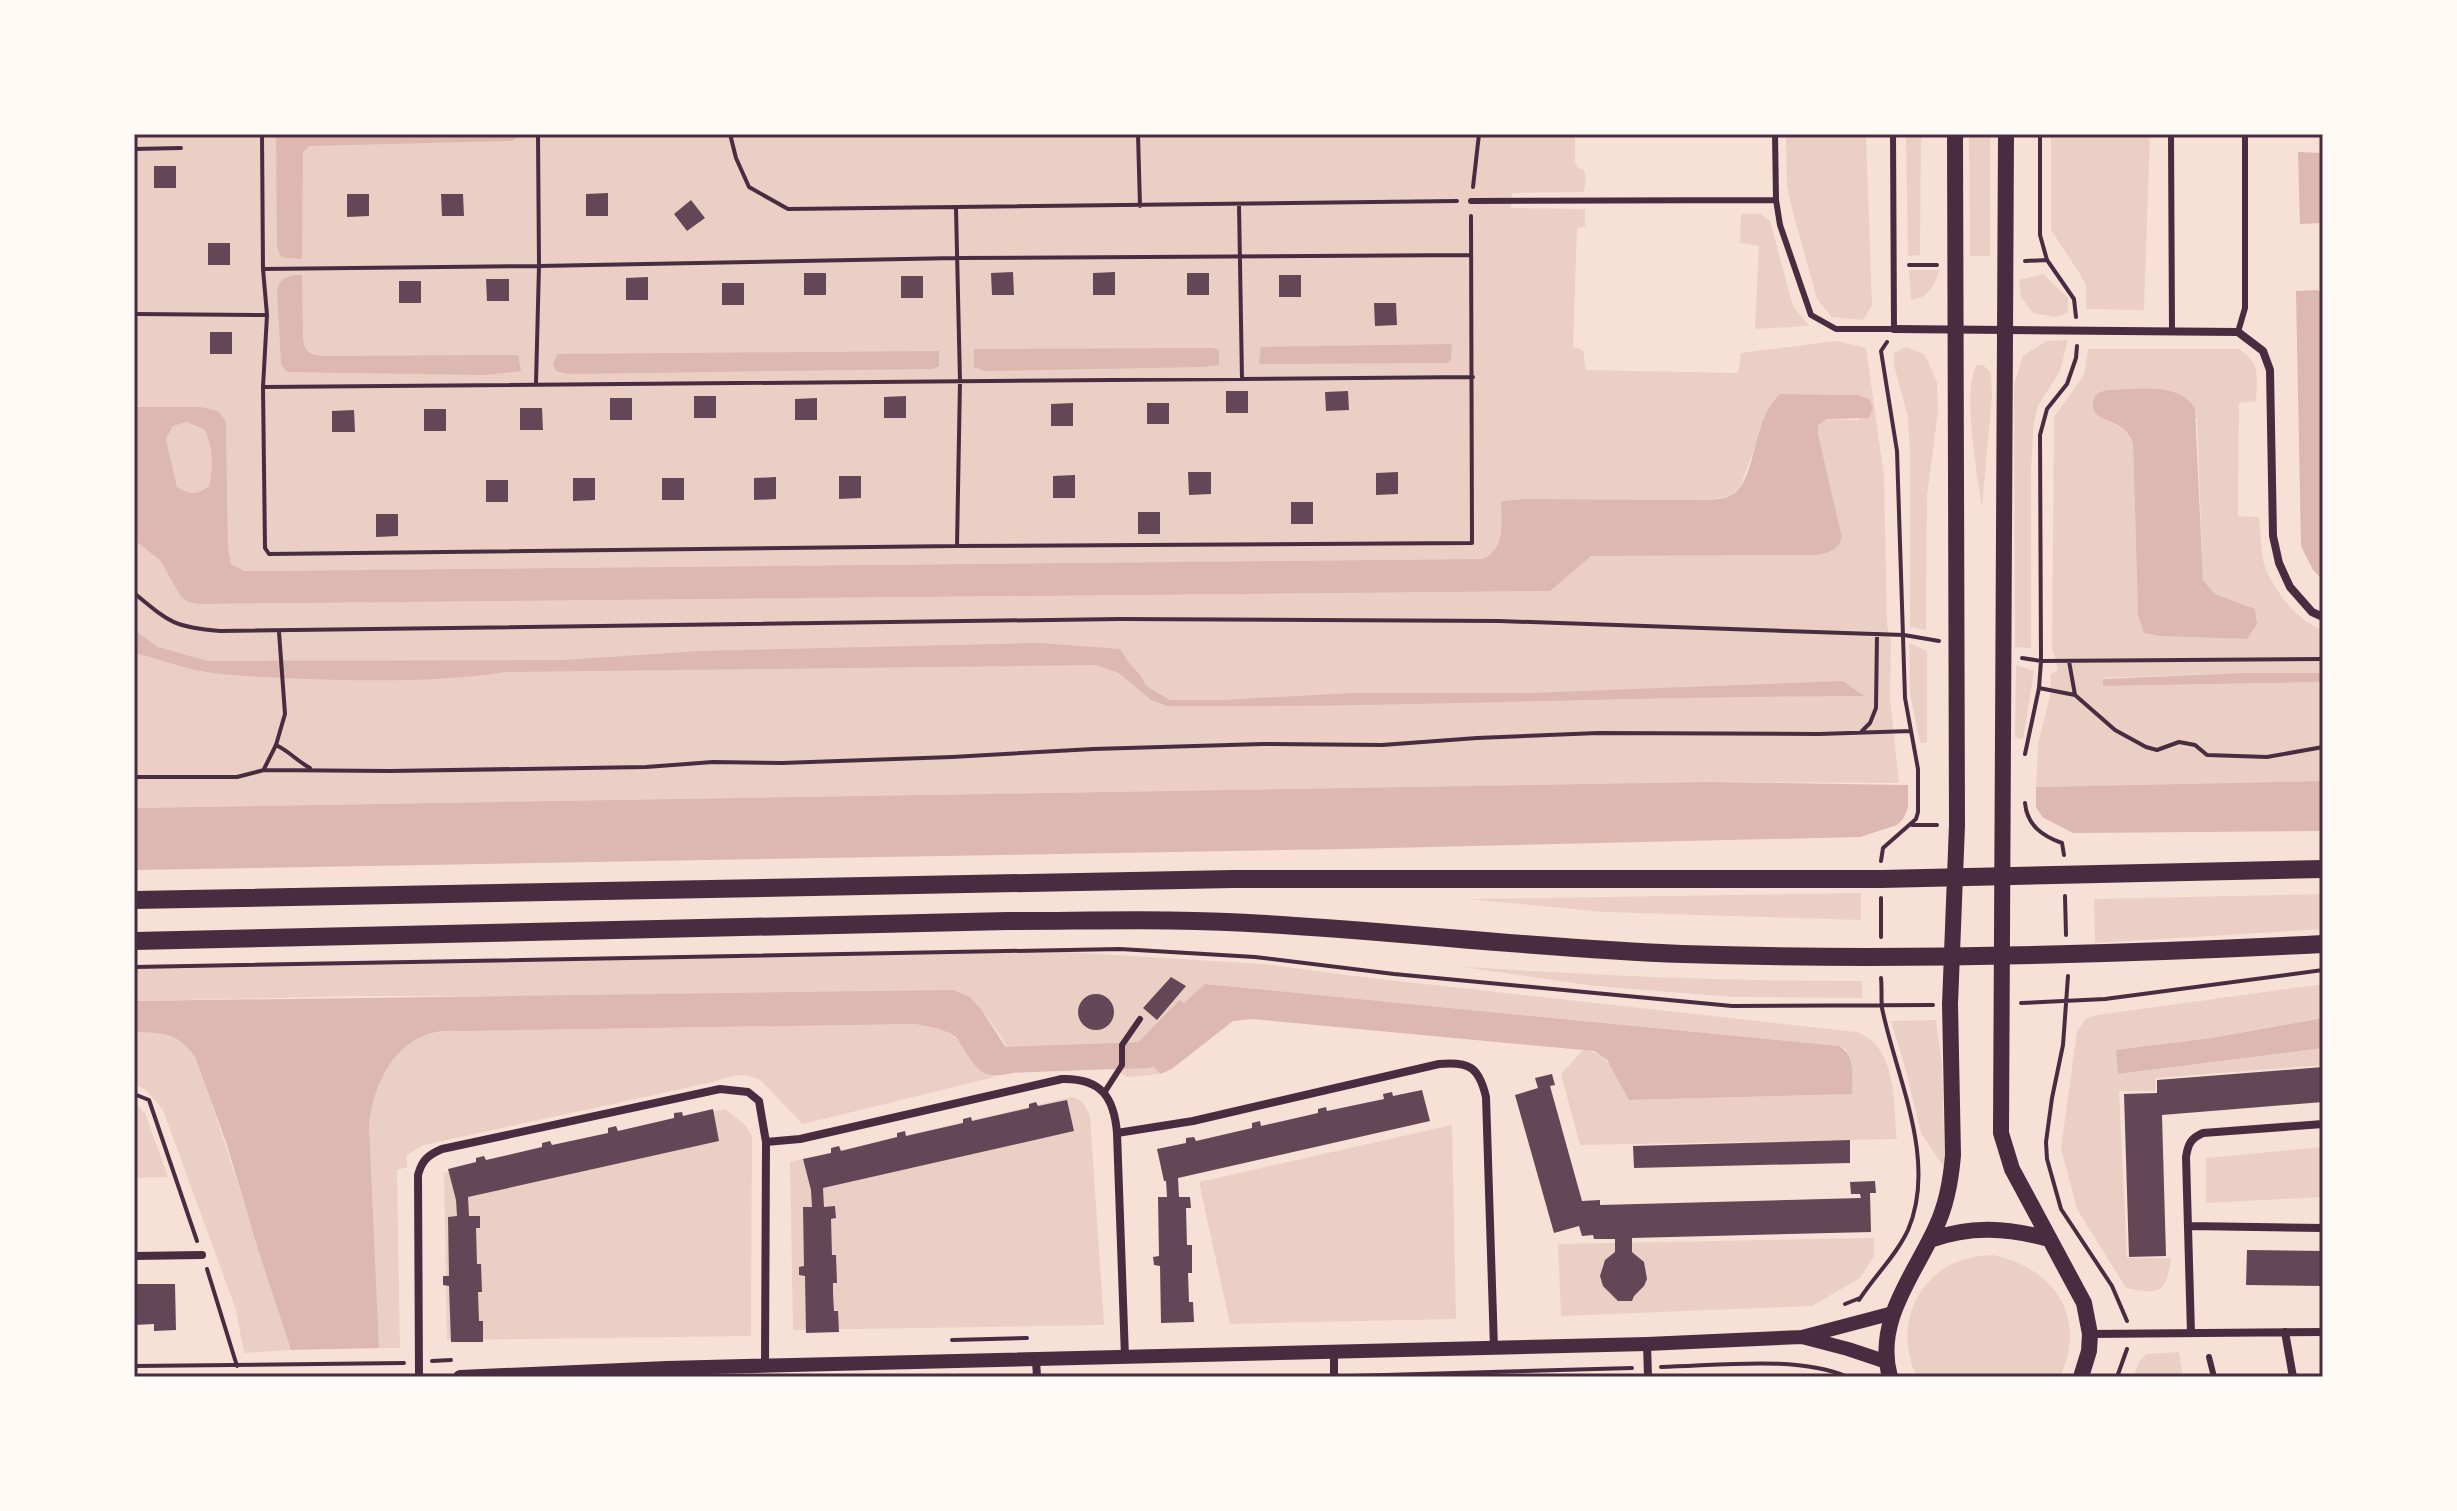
<svg xmlns="http://www.w3.org/2000/svg" width="2457" height="1511" viewBox="0 0 2457 1511" font-family="Quicksand,sans-serif">
	<rect width="100%" height="100%" fill="#f7e1d7"/>
	<path fill="#ebcfc5" fill-rule="evenodd" d="M134,134h1441v28l3,6 6,2 2,8 -2,14 -72,1 -1,15 74,1v18l-8,1 -4,119 10,3 3,20 152,3 3,-20 95,-12 30,7 18,128 3,148 4,17 -1,57 9,85 -193,-1 -1572,26v-275l5,10 21,17 21,37 7,5 10,2 1351,-13 41,-35 226,-1 26,-18 -24,-103v-9l9,-6 32,1 -1,-25 -78,-1 -7,6 -33,87 -8,8 -22,5 -187,-1 -22,2c0,23 5,48 -19,58l-1238,12 -13,-7 -3,-17 -2,-125 -26,-15h-66z
		M1786,134h80l6,171 -9,15 -31,-3 -15,-18 -25,-90 -5,-23z
		M1906,134h17l-2,7 -1,114 -12,1z
		M1969,134h21v122h-20z
		M2051,134h99l-6,176 -58,-1v-23l-6,-12 -29,-44z
		M1741,214h19l10,7 21,78 3,8 15,19 -54,3 4,-83 -19,-3z
		M1909,270h31c-7,17 -10,27 -29,30z
		M2043,274l25,24v15l-13,4 -22,-4 -12,-16 -2,-17z
		M2068,340l-8,31 -22,35 -4,16 -3,48v178l-16,-1 -1,-262 9,-29 23,-15z
		M1906,347l19,8 12,27 1,29 -11,85 -1,134 -16,-3v-171l-2,-39 -14,-52v-12z
		M2088,349h151c22,15 18,27 17,52l-17,2 -1,113 21,1c2,15 1,35 6,50 11,26 31,53 58,63v43h-81l-139,5 1,8 219,-4v99l-287,6 2,-43 12,-48 1,-22 7,-4 -6,-23 2,-230 30,-42zM2102,418h95l6,162 12,14 40,15 -1,20 -7,10 -88,-3 -15,-3 -6,-17 -5,-173 -10,-15z
		M1977,365h6l8,8 1,23 -10,112c-4,-30 -21,-119 -5,-143z
		M187,422l18,8c8,17 8,37 4,56 -13,9 -19,9 -32,2l-11,-49 7,-13z
		M1909,643l18,8v92h-7l-10,-49z
		M2016,665l18,6 -11,68 -8,-1z
		M1861,893v27l-258,-8 -134,-13z
		M2323,894v35l-228,14 -1,-44z
		M926,951l140,1 198,12 90,12 503,56c41,16 36,70 40,107l-317,6 -19,-71 22,-24c28,3 34,28 46,50l222,-6 1,-20 -6,-25 -7,-3 -634,-62 -21,20 -4,-3 -47,45 28,28 -34,3 -14,-9 -100,5c7,-18 -30,-62 -43,-76l-605,-1 -231,5v-35z
		M1456,966c135,10 270,15 406,15v17l-129,-1 -138,-11z
		M2323,984v34l-111,20 -96,13 3,23 204,-26v17l-167,13 -1,13h-36l8,167h44c-4,35 -12,37 -45,30l-49,-79 -16,-61 16,-116 8,-13 12,-4z
		M1936,1020l6,45 3,104 -24,-36 -16,-66 -14,-46z
		M914,1024c13,2 27,4 39,12 17,10 18,33 42,41l-192,47 -41,-42c-16,-12 -32,-5 -49,0l-266,58 -23,5 -17,10v12l-10,3 3,178h-21l-10,-226c6,-38 24,-81 67,-90 10,-2 22,-1 32,-1z
		M134,1032c29,1 43,0 61,25 35,96 64,195 96,293l-47,3 -8,-43 -73,-200 -17,-20 -12,-6z
		M1072,1097c11,2 14,10 18,19l14,209 -311,5 -3,-168z
		M134,1102l11,11 23,64 -34,1z
		M725,1109l20,16 7,11 -1,200 -304,4 -3,-167z
		M1452,1125l4,194 -226,5 -31,-142z
		M2323,1147v50l-117,6v-45z
		M1874,1238v18l-14,22 -48,28 -251,10 -3,-72z
		M1992,1255c62,12 96,62 68,122h-143c-20,-40 -8,-90 33,-112 13,-7 27,-9 42,-10z
		M2179,1352l4,25h-50l7,-16 6,-7z"/>
	<path fill="#dcb8b0" fill-rule="evenodd" d="M276,134h247l-11,7 -203,5 -6,6 -1,107 -17,-1 -5,-2 -3,-10z
		M2298,152l25,1v70l-23,1z
		M294,275h8l1,64c2,14 6,15 20,17l195,-1 3,16 -36,4 -198,-3 -6,-8 -4,-73c2,-11 6,-13 17,-16z
		M2316,290l7,2v288l-10,-10 -12,-24 -5,-255z
		M1452,344l-1,15 -3,4 -189,1 2,-17z
		M1213,348l6,2v15l-16,2 -217,4 -12,-4v-18z
		M939,351v15l-6,3 -365,5 -12,-3 -3,-7 4,-10z
		M2107,390c29,0 72,-9 88,19l8,171 12,14 40,15 2,15 -10,15 -88,-3 -15,-3 -6,-17 -5,-173c-3,-6 -6,-12 -12,-16 -9,-7 -31,-8 -28,-25 1,-8 8,-10 14,-12z
		M1780,394l78,1 11,4 4,8 -4,11 -42,1 -9,6v9l24,103c-3,13 -14,16 -25,18l-226,1 -41,35 -1352,13 -10,-2 -7,-5 -21,-37 -22,-17 -4,-10v-126h66l18,4 8,11 2,125 3,17 13,7 1238,-12c24,-10 19,-35 19,-58l22,-2 187,1c9,-1 18,-2 25,-7 22,-19 18,-76 45,-99zM187,422l18,8c8,17 8,37 4,56 -12,9 -19,9 -32,1l-11,-48 7,-13z
		M134,630l24,17 50,14 356,-1 135,-9 341,-8 80,6 9,14 12,13 5,10 24,14h54l127,-7h177l315,-12 21,15c-233,0 -465,12 -697,10l-16,-6 -32,-27 -23,-8 -590,7c-73,11 -148,9 -221,6 -32,-2 -67,-2 -98,-10 -18,-5 -35,-11 -53,-15z
		M2242,673h81v9l-220,4v-7z
		M2323,781v50l-250,2 -29,-15 -128,1 -56,18 -514,12 -1212,21v-62l1572,-26 329,5z
		M1205,984l634,62c17,9 13,31 13,48l-223,6 -22,-40 -13,-9 -342,-32 -19,2 -60,47 -12,6 -28,-27 47,-47 4,3z
		M953,990l17,7 11,12 33,51 1,8 -2,5c-30,7 -34,-1 -50,-25 -3,-4 -4,-8 -7,-11 -11,-8 -29,-11 -42,-13l-446,7c-10,0 -22,-1 -32,1 -43,9 -61,52 -67,90l10,226 -85,29 -3,-27 -33,-101 -31,-104 -32,-88c-18,-25 -32,-24 -61,-25v-31z
		M2323,1018v30l-205,26 -2,-24 96,-12z"/>
	<path fill="#f7e1d7" d="M1908,782l128,1v24l11,17 -4,-2 -126,1 -14,5h-9l9,-9 5,-11z
		M383,1348v29h-93l-3,-27z"/>
	<g fill="none" stroke-linecap="round" stroke-linejoin="round">
		<path stroke="#dcb8b0" stroke-width="26" d="M984,1046l17,14 146,-5 25,-14"/>
	</g>
	<path fill="#644757" d="M154,166h22v22h-22z
		M608,193v23h-22v-22z
		M347,194h22v22l-22,1z
		M441,194h22l1,22h-22z
		M691,200l14,18 -18,13 -13,-17z
		M208,243h22v22h-22z
		M1013,272l1,23h-22l-1,-22z
		M1115,272v23h-22v-22z
		M804,273h22v22h-22z
		M1187,273h22v22h-22z
		M1279,275h22v22h-22z
		M901,276h22v22h-22z
		M648,277v23h-22v-22z
		M486,279h23v22h-22z
		M399,281h22v22h-22z
		M722,283h22v22h-22z
		M1374,303h22l1,22 -22,1z
		M210,332h22v22h-22z
		M1226,391h22v22h-22z
		M1348,391l1,19 -23,1 -1,-19z
		M694,396h22v22h-22z
		M906,396v22h-22v-21z
		M610,398h22v22h-22z
		M817,398v22h-22v-21z
		M1073,403v23h-22v-22z
		M1147,403h22v21h-22z
		M520,408h22l1,22h-23z
		M424,409h22v22h-22z
		M354,410l1,22h-23v-21z
		M1188,472h23v22l-22,1z
		M1398,472v22l-22,1v-22z
		M1075,475v23h-22v-22z
		M839,476h22v22l-22,1z
		M776,477v22l-22,1v-22z
		M573,478h22v22l-22,1z
		M662,478h22v22h-22z
		M486,480h22v22h-22z
		M1291,502h22v22h-22z
		M1138,512h22v22h-22z
		M376,514h22v22l-22,1z
		M1171,977l15,9 -29,34 -14,-12z
		M1078 1012a18 18 0 1 1 36 0a18 18 0 1 1-36 0Z
		M2323,1067v35l-161,13 4,141 -37,1 -5,-163 33,-1v-13z
		M1552,1074l3,11 -5,1 32,115 18,-1v5l261,-7 -1,-4h-9l-1,-12 25,-1 1,12h-6l1,39 -239,6v14l12,10 3,17 -3,7 -10,10 -2,5h-14l-15,-15 -3,-10 5,-16 10,-8v-13h-21l-1,-4 -11,1 -3,-10 -25,7 -39,-138 23,-7 -3,-10z
		M1422,1090l8,31 -252,57 1,19h11l1,11h-5l1,37h5v28h-4l1,29h4l1,20 -33,1 -1,-57 -6,-1 -1,-8 6,-1 -1,-59h9l-1,-16h-2l-7,-32 29,-6v-5l8,-1 2,4 56,-13v-5l8,-2 1,5 57,-13v-4l8,-2 1,4 57,-12 -1,-5 9,-2 1,4z
		M1067,1100l7,31 -251,57 1,19 11,-1 1,12 -5,1 1,36h4l1,28h-4v10l1,18h4l1,21 -33,1 -1,-57 -6,-1v-8l5,-1 -1,-59h9l-1,-17 -8,-31 28,-6v-5l8,-2 2,5 56,-14v-4l8,-2 1,5 57,-13v-4l8,-2 1,4 57,-13v-4l7,-2 2,4z
		M713,1109l6,32 -251,56 1,19h11v12h-4l1,36h4l1,28h-4l1,29h4v21h-32l-2,-56 -6,-1v-9h6l-1,-59 9,-1 -1,-16 -8,-31 28,-7v-4l8,-2 2,4 56,-13v-4l8,-2 2,4 56,-12v-5l8,-2 2,5 56,-13v-5l8,-1 1,4z
		M1850,1140v23l-216,5 -1,-22z
		M2247,1250l76,1v35l-77,-1z
		M134,1284h41l1,46 -22,1v-7l-20,1z"/>
	<g fill="none" stroke-linecap="round" stroke-linejoin="round">
		<path stroke="#4a2c40" stroke-width="4" d="M262,134l1,135 4,46 -4,72 2,161 4,6 688,-8 515,-3 -1,-327
			M730,134l6,24 13,29 39,22 669,-8
			M1138,134l2,72
			M2040,134v101l7,25 27,39 2,18
			M134,149l47,-1
			M1473,187l6,-53
			M1239,205l3,174
			M956,209l4,172 -3,165
			M2025,261l22,-1
			M1909,265h28
			M263,269l276,-3 418,-8 514,-3
			M134,314l133,1
			M536,383l3,-117 -1,-132
			M263,387l1210,-10
			M134,593c35,29 39,34 86,38l900,-12 379,2 405,14 35,6
			M2022,658l19,3 282,-2
			M2069,661l6,34 40,35 31,17 11,3 22,-8 16,3 12,10 60,2 56,-10
			M2039,688l36,7
			M1862,731l8,-8 6,-15 1,-74
			M276,745c13,6 21,16 34,23
			M2025,754l14,-66 2,-27 -1,-226 7,-26 20,-25 9,-26 1,-12
			M264,769l12,-24 9,-31 -6,-82
			M134,777h103l27,-7 126,1 256,-4 67,-5 69,1 170,-6 141,-8 170,-5 119,1 95,-7 121,-5 221,1 92,-3
			M2025,803c2,22 17,33 37,40l2,12
			M1912,825h25
			M1881,861l2,-13 33,-29 2,-7v-43l-13,-71 -8,-247 -16,-100 6,-9
			M2065,896l1,39
			M1881,898v39
			M134,967l986,-18 135,8 139,17 338,32 201,-1
			M2068,976l-5,69 -11,53 -6,44 1,17 14,50 51,77 15,35
			M2021,1003l84,-4 218,-29
			M134,1094l15,6 48,141
			M207,1269l30,97
			M1859,1300c16,-25 37,-44 49,-70 30,-70 -12,-153 -26,-222 -1,-10 0,-21 -1,-30
			M1845,1304l15,-6
			M952,1340l75,-2
			M432,1361l19,-1
			M134,1366l270,-3
			M1661,1367c56,-1 136,-12 187,10
			M1349,1376l283,-8
			M2117,1377l10,-28"/>
		<path stroke="#4a2c40" stroke-width="6" d="M1775,134l1,66 4,25 31,90 25,14h58l-1,-195
			M2171,134l1,197
			M1471,201l305,-1
			M2238,332l7,-24v-174
			M1104,1093l18,-28v-20l18,-26
			M2209,1357l5,20"/>
		<path stroke="#4a2c40" stroke-width="8" d="M1894,329l344,3 25,19 7,19 3,166 6,27 11,24 22,25 11,5
			M1117,1133l8,224
			M2189,1226l134,2
			M134,1256l68,-1
			M2285,1332l8,45
			M2191,1333l-5,-176c2,-13 5,-19 17,-24l120,-9
			M2090,1334l233,-2
			M1647,1344l1,33
			M1036,1360l1,17
			M765,1366l1,-224
			M419,1377l-1,-202c4,-15 10,-20 24,-26l278,-60 28,3 11,9 7,41 34,-3 262,-60c39,-1 52,18 55,54l76,-12 246,-57c30,-3 40,3 47,33l8,251
			M1334,1377v-25"/>
		<path stroke="#4a2c40" stroke-width="14" d="M1802,1337l46,12 39,13
			M460,1377l207,-9 980,-24 155,-7 91,-24"/>
		<path stroke="#4a2c40" stroke-width="16" d="M2006,134l-5,999 11,36 72,134 6,31 -1,17 -8,26
			M1930,1240c41,-15 78,-12 119,-1
			M1890,1377c-16,-56 25,-103 46,-150 11,-23 15,-47 17,-72l-3,-151 7,-179 -2,-691"/>
		<path stroke="#4a2c40" stroke-width="18" d="M134,900l1099,-21h648l442,-10
			M134,941l874,-20c86,0 172,-3 258,3 138,8 277,25 416,30 213,7 428,1 641,-10"/>
	</g>
	<rect width="2457" height="1511" fill="none" stroke="#fffaf5" stroke-width="272"/>
	<rect x="136" y="136" width="2185" height="1239" fill="none" stroke="#4a2c40" stroke-width="3"/>
</svg>
